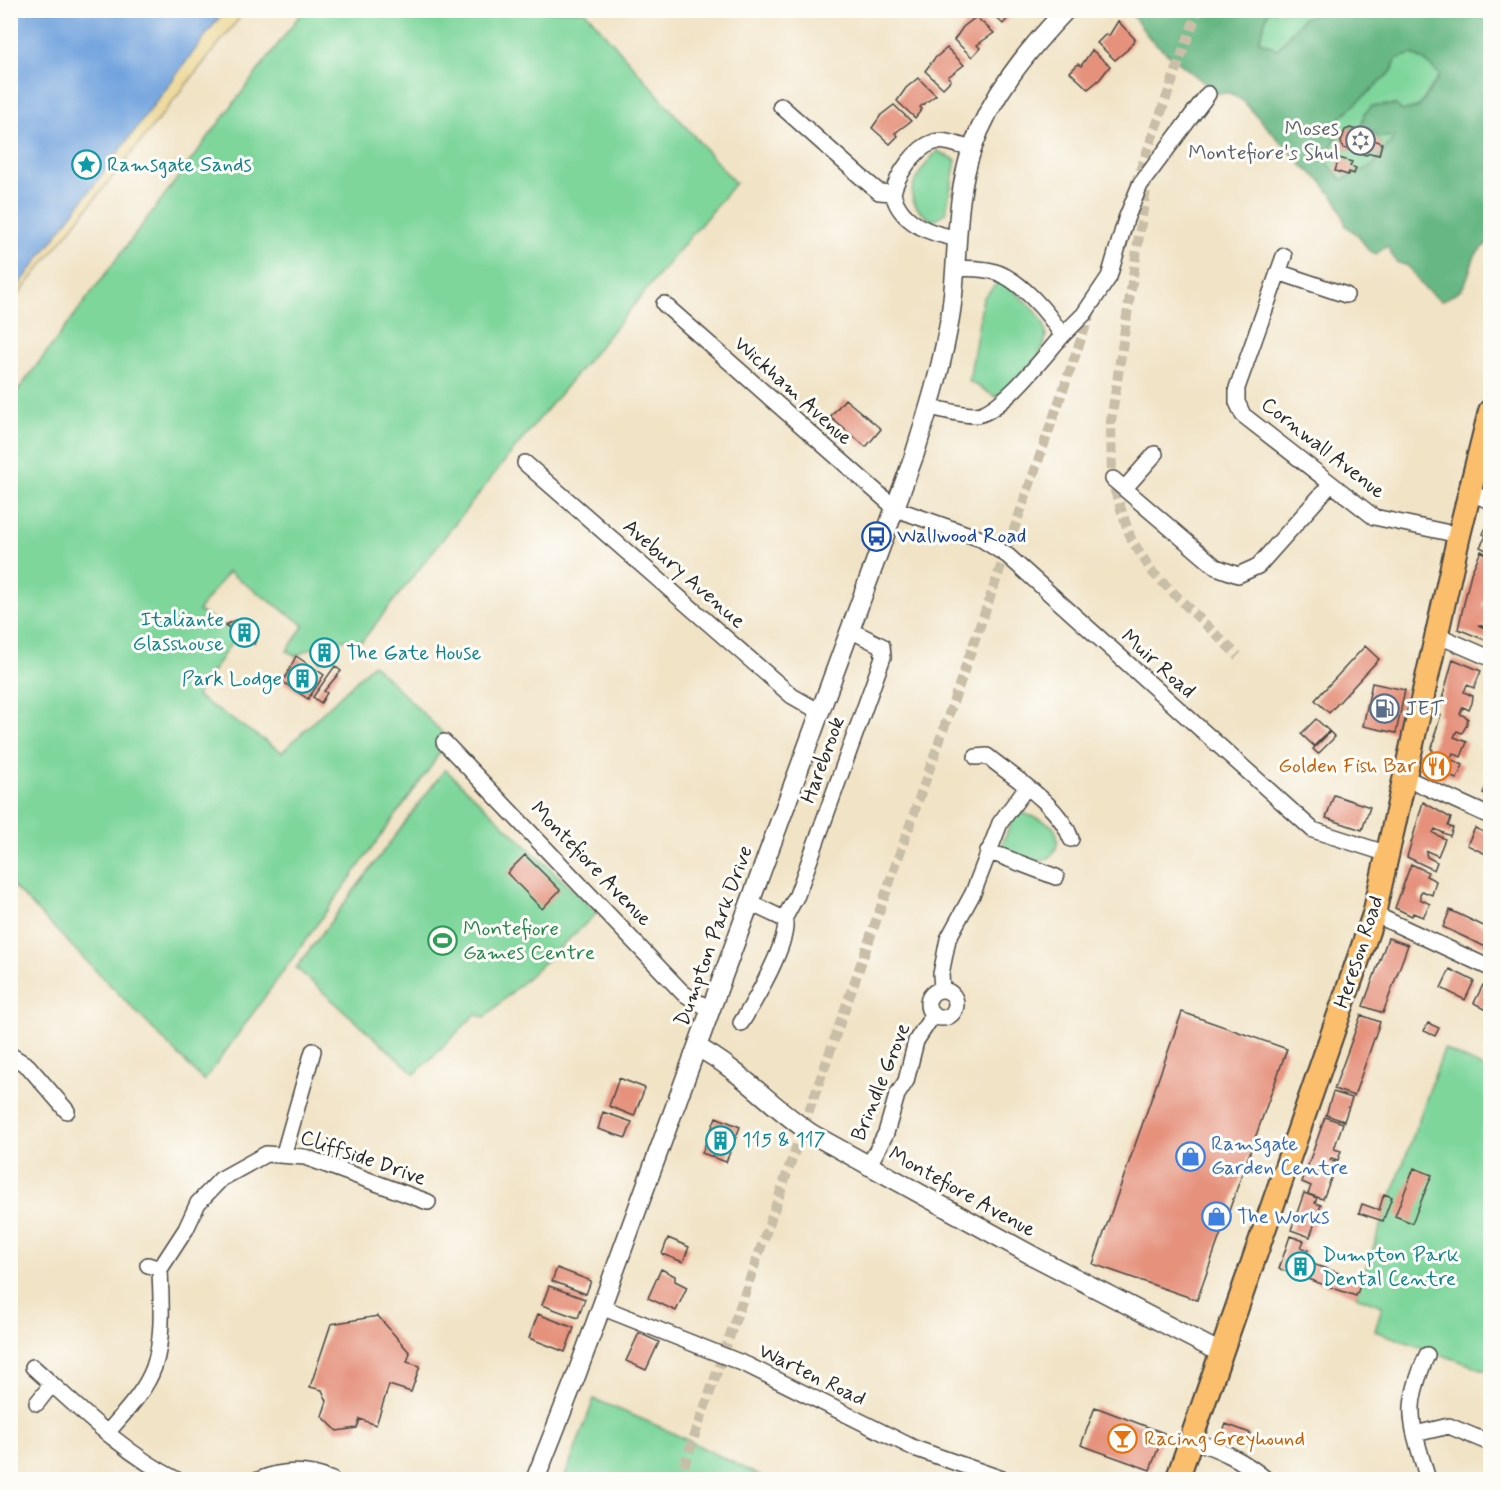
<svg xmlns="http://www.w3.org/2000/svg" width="1501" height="1490" viewBox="0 0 1501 1490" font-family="Mynerve,sans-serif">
	<rect width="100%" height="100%" fill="#fdfcf7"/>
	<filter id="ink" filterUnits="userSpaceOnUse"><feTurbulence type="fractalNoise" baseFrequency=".0167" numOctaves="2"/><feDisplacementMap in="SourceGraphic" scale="12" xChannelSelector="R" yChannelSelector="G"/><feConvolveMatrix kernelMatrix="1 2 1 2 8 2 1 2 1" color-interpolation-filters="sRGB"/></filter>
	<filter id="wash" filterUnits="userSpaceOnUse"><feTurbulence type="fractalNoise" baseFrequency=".008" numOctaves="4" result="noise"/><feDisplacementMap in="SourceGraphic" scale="24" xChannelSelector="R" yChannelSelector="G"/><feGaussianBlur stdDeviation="1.35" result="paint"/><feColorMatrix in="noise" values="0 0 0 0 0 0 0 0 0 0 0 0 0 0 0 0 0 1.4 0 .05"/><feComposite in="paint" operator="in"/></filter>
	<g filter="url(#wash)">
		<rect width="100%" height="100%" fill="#f1e3c6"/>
		<path fill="#7ed69b" stroke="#548063" stroke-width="1.5" fill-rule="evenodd" d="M303,11h282l150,172 -224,270 -149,188 -31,-2 -35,17 -9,-5 17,-26 -76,-53 -30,39 40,22 -42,63 86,56 91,-88 75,74 -16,27 -228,316 -193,-197 -1,-483z
			M1268,11h57l-1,3 -33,18 -13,17 -19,-8z
			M1412,54l15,8 13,13 -21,31 -17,5 -6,-6 -24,1 -8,8 3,15 16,8 12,-1 -21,29 -33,15 -17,-22 16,-26v-14l52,-47 4,-12zM1351,128l21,7 2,5 8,3 -3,12 -9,-2 -4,2 -23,-7 -2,-6 4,-12z
			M937,151l19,9 -10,52 -13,9c-38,-23 -17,-45 4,-70z
			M999,281c11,4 21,16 30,24 42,36 -4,66 -33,92l-27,-16 14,-83z
			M445,769l152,144 -113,105 -8,-4 -61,60 -119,-106z
			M1023,813c9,4 24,7 30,14 11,13 1,35 -16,34 -12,-1 -25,-9 -36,-14l13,-31z
			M1444,1049l46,22v301l-115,-41 7,-25 -26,-10z
			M594,1399l64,27 109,53h-203z"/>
		<path fill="#66b783" stroke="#487157" stroke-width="1.5" fill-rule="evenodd" d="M1129,11h139l-9,30 19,8 26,-32 20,-3 1,-3h165v106l-4,7 4,14v103c-5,5 -14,11 -16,17 -10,26 -4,30 -33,43l-17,-13 -16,-22 -12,-4 -9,-16 -11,8 -8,-4 -9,-14 -13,-10 -8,-23 -16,-21 -19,-16 -60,-65 -13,-8h-13l-66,-53zM1412,54l15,8 13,13 -21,32 -17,4 -6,-6 -24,1 -8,8 -3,14 6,1 11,8 17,-1 -21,29 -33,15 -17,-22 16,-26v-14l52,-47 4,-12z"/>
		<path fill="#eeda9e" stroke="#8c8264" stroke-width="1.5" d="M158,11h87l-234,293v-88z"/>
		<path fill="#73a4de" stroke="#4f6884" stroke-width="1.5" d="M11,10l213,1 -213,285 -1,-285z"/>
		<g id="blocks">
			<path fill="#e5917b" d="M988,10h22l-3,3 3,3 -7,8z
				M976,17l18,16 -17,12 3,3 -8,9 -18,-17 9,-13z
				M1118,21l17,18 -8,11 -12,10 -18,-17 9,-9 2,2 2,-2z
				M947,48l17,17 -16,12 3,3 -8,8 -18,-17 9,-12z
				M1092,50l18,16 -10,13 -12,10 -18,-17 8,-8 3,2z
				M918,78l18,17 -16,12 2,2 -7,9 -18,-17 9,-13z
				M894,105l17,16 -16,12 3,3 -8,8 -18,-16 9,-13z
				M1350,128l22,7 2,5 8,3 -3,12 -9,-2 -4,2 -23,-7 -2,-6 4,-12z
				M1339,158l13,4 -2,4 6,2 -2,6 -5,-2 -1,3 -13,-4z
				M845,399l36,30 -15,18 -36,-30z
				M1490,519v33l-10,-5 6,-11 -3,-2z
				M1481,551l9,5v47l-6,-2 -2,5 8,3v9l-4,9 -8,-2 11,5 -4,10 -27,-11 13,-56z
				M236,620l19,10 2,7 -3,7 -29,-19z
				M331,643l5,15 -17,6 -5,-15z
				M1365,646l14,13 -50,54 -14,-13z
				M296,656l28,19 -16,24 -25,-17z
				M1453,659l28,12 -7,17 -7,-3 -3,7 9,4 -1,7 -3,7 -6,-3 -3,7 8,4 -2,8 -4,7 -5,-2 -3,6 13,5 -6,15 -8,-4 -3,6 13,6 -6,14 -11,-4 -2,5 -17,-8 5,-12 -3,-1 4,-9 -2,-1 5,-12h-2l7,-22 -3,-1z
				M335,666l6,5 -17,20 3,2 -6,10 -8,-6z
				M1372,683l33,7 -9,43 -33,-7z
				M1316,719l13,12 -15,15 -13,-12z
				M1330,732l5,5 -17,17 -5,-5z
				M1490,777v19l-7,-3z
				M1334,795l36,12 -8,23 -36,-12z
				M1423,802l28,16 -3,8 5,2 -3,8 -15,-7 -2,4 12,6 -7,17 -11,-5 -1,2 1,4 10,5 -3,8 -27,-13z
				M1475,828l15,7v21l-23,-11z
				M525,855l35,35 -18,19 -35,-36z
				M1411,864l17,8 -2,4 10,5 -4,14 -10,-4 -2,3v5l10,5 -7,13 -10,-4 -1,3 -17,-8z
				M1450,910l40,19v20l-47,-22z
				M1388,938l20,7 -25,68 -20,-7z
				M1450,969l24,12 -9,19 -24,-12z
				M1483,985l7,4v23l-16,-9z
				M1182,1012l105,37 -90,251 -104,-36z
				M1361,1015l19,7 -26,74 -20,-7z
				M1428,1023l11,5 -4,8 -11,-5z
				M619,1078l26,10 -11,28 -25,-10z
				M1333,1092l19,6 -8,23 -18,-6z
				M603,1112l29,10 -6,16 -28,-9z
				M716,1117l24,10 -14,35 -24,-9z
				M1325,1117l18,6 -9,26 7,2 -3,9 -7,-2 -1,2 7,3 -14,36 -15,-5 3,-8 -9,-4z
				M1414,1168l18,7 -20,48 -17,-7z
				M1304,1193l13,5 -2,5 6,2 -11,32 -19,-7z
				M1384,1194l8,3 -9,24 -24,-8 3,-9 17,6z
				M1290,1236l14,5 -3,6 7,3 -4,11 58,20 -6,15 -77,-27z
				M668,1238l21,9 -6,15 -21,-8z
				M557,1268l34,13 -5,13 -34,-13z
				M661,1269l14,7v5l12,6 -11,24 -28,-13z
				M549,1286l36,13 -7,19 -36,-13z
				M538,1314l36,14 -9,24 -36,-14z
				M378,1316l32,37 -3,9 13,4 -9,26 -22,-7 -13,40 -16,-6 -3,9 -20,3 -15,-15 5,-15 -5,-11 -12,-3 21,-63z
				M639,1333l20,9 -13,28 -20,-9z
				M1095,1407l69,26 -14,37 -69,-25z
				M1226,1424l24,9 -5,13 -24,-9z"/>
		</g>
	</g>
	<g filter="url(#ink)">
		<use href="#blocks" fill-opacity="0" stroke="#494742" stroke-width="1.5"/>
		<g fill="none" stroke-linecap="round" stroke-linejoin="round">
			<path stroke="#c9bea7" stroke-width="10" stroke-dasharray="10 5" stroke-linecap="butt" d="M1148,177l-37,244 1,61 19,57 22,34 85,83
				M1135,185l63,-175
				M679,1480l413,-1172"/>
			<defs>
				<path id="minor" d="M781,106l80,71 18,15 14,1
					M958,238c-27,-3 -59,-16 -65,-45 4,-18 22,-45 41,-51 12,-3 26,4 38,7
					M1284,256l-47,132v14l6,13 131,102 85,18
					M1278,272l68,23
					M664,304l232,205 85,30 27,17 305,274 75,24
					M1062,336l22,-22 25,-37 17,-58 14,-34 68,-91
					M930,407c14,3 31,8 46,8 25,-2 69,-60 86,-79 -12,-22 -44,-59 -70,-65 -12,-3 -25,-2 -37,-3
					M525,463l267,233 28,16
					M1113,479l103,88 22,8 20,-9 73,-82
					M1125,488l30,-34
					M1469,492l21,9
					M1437,635l53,23
					M444,742l239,251 28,17
					M976,757l11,-1c27,22 73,49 84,83
					M1406,778l84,38
					M988,851l68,26
					M750,903l34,16
					M1374,914l116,54
					M942,990l-1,-16 7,-35 25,-46 27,-70 26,-35
					M928 1004a14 14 0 1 1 28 0a14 14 0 1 1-28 0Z
					M741,1023c11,-17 52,-87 43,-104l13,-24 86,-238 -1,-11 -32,-16
					M10,1055l18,11 39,45
					M284,1153l29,-102
					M868,1167l18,-34 11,-38 9,-14 10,-40 17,-26
					M148,1265l12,4 26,-40 12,-26 23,-24 45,-25 39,3 123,45
					M601,1307l146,58 167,83 91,32
					M1427,1355c-25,57 -15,68 1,125
					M33,1367c45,40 90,86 144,113
					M37,1403l15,-19
					M107,1433c17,-20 38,-41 47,-66 10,-30 7,-67 6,-98
					M1415,1434l34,-8 41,17
					M1191,1440c29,9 52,20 76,40
					M258,1480c24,-10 50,-10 74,0"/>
				<path id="tertiary" d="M697,1047c42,22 75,60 115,87l223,123 186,96
					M535,1480l41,-104 338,-920c15,-48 30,-96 37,-145 8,-54 3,-110 21,-162 19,-54 55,-98 94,-139"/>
				<path id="primary" d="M1177,1480l197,-566 85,-379 31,-124"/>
			</defs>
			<use href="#minor" stroke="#494742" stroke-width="18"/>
			<use href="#tertiary" stroke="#494742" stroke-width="21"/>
			<use href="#primary" stroke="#494742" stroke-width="26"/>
			<use href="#minor" stroke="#fff" stroke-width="15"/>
			<use href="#tertiary" stroke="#fff" stroke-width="18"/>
			<use href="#primary" stroke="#fabe6d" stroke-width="22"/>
		</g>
	</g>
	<defs>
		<symbol id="synagogue-ring" viewBox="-11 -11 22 22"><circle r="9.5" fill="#fdfcf7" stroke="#6b7280" stroke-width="1.5"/><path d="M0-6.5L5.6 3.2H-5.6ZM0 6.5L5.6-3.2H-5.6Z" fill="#6b7280"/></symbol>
		<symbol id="sight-ring" viewBox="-11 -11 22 22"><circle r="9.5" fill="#fdfcf7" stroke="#0f9aa8" stroke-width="1.5"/><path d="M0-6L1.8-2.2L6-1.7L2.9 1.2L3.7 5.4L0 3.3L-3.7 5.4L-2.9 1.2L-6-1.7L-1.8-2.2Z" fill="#0f9aa8"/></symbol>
		<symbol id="bus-ring" viewBox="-11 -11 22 22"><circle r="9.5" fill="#fdfcf7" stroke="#1a4fb4" stroke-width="1.5"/><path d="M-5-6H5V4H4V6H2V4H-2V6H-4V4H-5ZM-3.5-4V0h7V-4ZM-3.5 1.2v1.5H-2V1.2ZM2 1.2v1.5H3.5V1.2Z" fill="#1a4fb4"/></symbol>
		<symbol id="building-ring" viewBox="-11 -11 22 22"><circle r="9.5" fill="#fdfcf7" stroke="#0f9aa8" stroke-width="1.5"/><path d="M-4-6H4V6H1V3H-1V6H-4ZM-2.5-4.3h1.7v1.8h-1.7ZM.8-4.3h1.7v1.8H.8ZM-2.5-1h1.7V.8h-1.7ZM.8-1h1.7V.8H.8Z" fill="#0f9aa8"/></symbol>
		<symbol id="fuel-ring" viewBox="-11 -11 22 22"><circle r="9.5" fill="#fdfcf7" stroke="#5c6f8a" stroke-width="1.5"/><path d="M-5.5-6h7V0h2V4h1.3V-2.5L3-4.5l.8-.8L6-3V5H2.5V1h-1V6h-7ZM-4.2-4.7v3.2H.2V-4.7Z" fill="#5c6f8a"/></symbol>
		<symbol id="restaurant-ring" viewBox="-11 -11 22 22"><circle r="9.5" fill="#fdfcf7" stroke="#e8710a" stroke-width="1.5"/><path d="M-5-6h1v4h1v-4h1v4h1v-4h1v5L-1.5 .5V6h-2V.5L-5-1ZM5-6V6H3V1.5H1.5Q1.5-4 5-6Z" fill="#e8710a"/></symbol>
		<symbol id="stadium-ring" viewBox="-11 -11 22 22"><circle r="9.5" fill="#fdfcf7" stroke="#2e9e5b" stroke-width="1.5"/><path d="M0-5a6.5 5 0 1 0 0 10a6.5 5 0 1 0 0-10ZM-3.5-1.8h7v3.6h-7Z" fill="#2e9e5b"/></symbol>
		<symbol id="shop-ring" viewBox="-11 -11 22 22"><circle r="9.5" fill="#fdfcf7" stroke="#3f7fe0" stroke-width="1.5"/><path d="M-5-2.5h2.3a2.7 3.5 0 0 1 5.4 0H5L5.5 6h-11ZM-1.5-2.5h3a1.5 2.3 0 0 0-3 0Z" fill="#3f7fe0"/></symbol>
		<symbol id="bar-ring" viewBox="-11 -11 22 22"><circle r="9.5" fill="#fdfcf7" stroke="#e8710a" stroke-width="1.5"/><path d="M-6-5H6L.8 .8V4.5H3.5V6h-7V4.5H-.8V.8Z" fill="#e8710a"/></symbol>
	</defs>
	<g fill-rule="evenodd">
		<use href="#synagogue-ring" x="1344" y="124" width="33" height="33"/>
		<use href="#sight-ring" x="70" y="148" width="33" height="33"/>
		<use href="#bus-ring" x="860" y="520" width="33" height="33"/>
		<use href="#building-ring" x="228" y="616" width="33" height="33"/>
		<use href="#building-ring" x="308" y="636" width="33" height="33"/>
		<use href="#building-ring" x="286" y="662" width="33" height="33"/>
		<use href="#fuel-ring" x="1368" y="692" width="33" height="33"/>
		<use href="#restaurant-ring" x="1420" y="750" width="33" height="33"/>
		<use href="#stadium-ring" x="426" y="924" width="33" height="33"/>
		<use href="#building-ring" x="704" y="1124" width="33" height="33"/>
		<use href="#shop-ring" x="1174" y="1140" width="33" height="33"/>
		<use href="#shop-ring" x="1200" y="1200" width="33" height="33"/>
		<use href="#building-ring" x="1284" y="1250" width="33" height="33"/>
		<use href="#bar-ring" x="1106" y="1422" width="33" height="33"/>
	</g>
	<g text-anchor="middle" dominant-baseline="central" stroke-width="6" stroke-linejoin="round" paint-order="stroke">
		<g font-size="21" fill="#5b616d" stroke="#fdfcf7" text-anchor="end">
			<text x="1339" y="129">Moses<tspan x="1339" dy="24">Montefiore's Shul</tspan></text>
		</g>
		<g font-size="21" fill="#0d838f" stroke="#fdfcf7" text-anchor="start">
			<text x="107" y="165">Ramsgate Sands</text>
			<text x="224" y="620" text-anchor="end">Italiante<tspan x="224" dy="24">Glasshouse</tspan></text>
			<text x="346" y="653">The Gate House</text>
			<text x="282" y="679" text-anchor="end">Park Lodge</text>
			<text x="742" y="1140">115 &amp; 117</text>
			<text x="1322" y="1255">Dumpton Park<tspan x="1322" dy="24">Dental Centre</tspan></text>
		</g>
		<g font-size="21" fill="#2b2b2b" stroke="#fdfcf7">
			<text transform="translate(793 391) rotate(42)">Wickham Avenue</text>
			<text transform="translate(1323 448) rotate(38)">Cornwall Avenue</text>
			<text transform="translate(684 574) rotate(41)">Avebury Avenue</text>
			<text transform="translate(1158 664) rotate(42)">Muir Road</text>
			<text transform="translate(823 760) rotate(-70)">Harebrook</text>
			<text transform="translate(591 864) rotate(46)">Montefiore Avenue</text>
			<text transform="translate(714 936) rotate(-70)">Dumpton Park Drive</text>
			<text transform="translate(1359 952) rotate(-72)">Hereson Road</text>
			<text transform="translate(881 1082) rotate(-68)">Brindle Grove</text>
			<text transform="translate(363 1158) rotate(19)">Cliffside Drive</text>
			<text transform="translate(962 1192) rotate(29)">Montefiore Avenue</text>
			<text transform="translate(812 1375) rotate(26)">Warten Road</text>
		</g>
		<g font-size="21" fill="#164399" stroke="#fdfcf7" text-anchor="start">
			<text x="897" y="536">Wallwood Road</text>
		</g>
		<g font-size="21" fill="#4e5e75" stroke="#fdfcf7" text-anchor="start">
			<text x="1405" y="709">JET</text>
		</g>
		<g font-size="21" fill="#c56008" stroke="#fdfcf7" text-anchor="end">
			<text x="1416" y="766">Golden Fish Bar</text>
			<text x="1144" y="1439" text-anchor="start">Racing Greyhound</text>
		</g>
		<g font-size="21" fill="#27864d" stroke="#fdfcf7" text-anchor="start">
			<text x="463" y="929">Montefiore<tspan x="463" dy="24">Games Centre</tspan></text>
		</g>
		<g font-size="21" fill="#366cbe" stroke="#fdfcf7" text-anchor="start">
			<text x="1211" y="1144">Ramsgate<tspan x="1211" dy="24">Garden Centre</tspan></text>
			<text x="1237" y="1217">The Works</text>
		</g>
	</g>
	<rect width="1501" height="1490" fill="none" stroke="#fdfcf7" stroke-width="36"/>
</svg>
